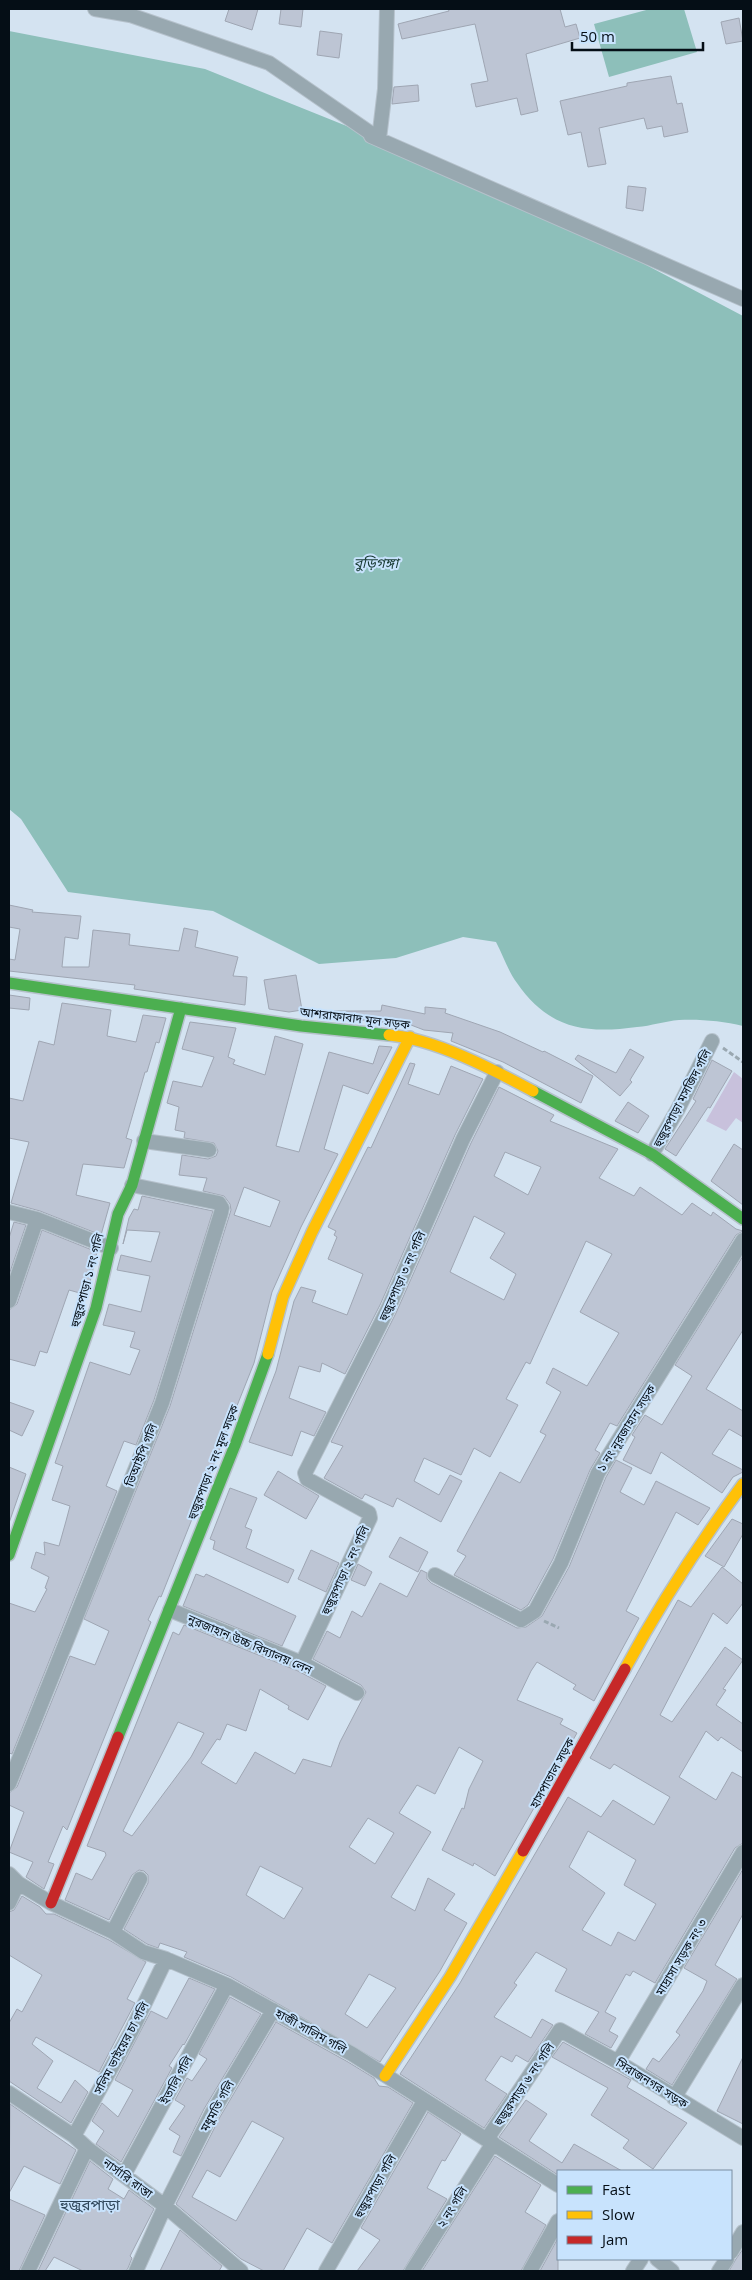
<svg xmlns="http://www.w3.org/2000/svg" width="752" height="2280" viewBox="0 0 752 2280" font-family="'Open Sans','Noto Sans Bengali',sans-serif">
	<rect width="100%" height="100%" fill="#d4e3f1"/>
	<path fill="#c8c1dc" d="M734,1072l9,7v44l-7,-5 -10,13 -20,-10z"/>
	<path fill="#8dbfba" d="M650,9h34l13,43 -88,25 -15,-53z
		M9,31l196,38 174,70 180,80 184,97v710c-20,-5 -43,-7 -64,-6 -14,1 -28,6 -42,7 -52,7 -88,2 -120,-44 -9,-12 -14,-28 -21,-41l-33,-5 -67,21 -77,6 -106,-53 -145,-19 -47,-73 -12,-10z"/>
	<path fill="#bdc5d4" stroke="#9fa6b3" fill-rule="evenodd" d="M229,9h29l-6,21 -27,-9z
		M281,9h22l-2,18 -22,-3z
		M448,9h112l5,18 11,-3 4,14 -54,16 12,57 -17,4 -4,-17 -41,9 -5,-23 17,-3 -13,-57 -73,15 -4,-15 51,-13z
		M739,18l4,23 -17,3 -5,-22z
		M320,31l22,3 -3,24 -22,-3z
		M671,76l6,28 5,-1 6,29 -24,5 -2,-11 -15,3 -3,-11 -45,10 7,36 -18,3 -7,-35 -13,3 -8,-34 67,-15v-3z
		M418,85l1,16 -27,3 2,-17z
		M628,186l18,2 -3,23 -17,-3z
		M9,905l24,5 -1,2 49,4 -3,23 -13,-2 -3,30h27l4,-37 37,4 -1,11 50,6 5,-23 14,3 -3,16 43,10 -5,19 14,1 -2,28 -111,-16 1,-4 -126,-14v-12l6,1 5,-31 -11,-2z
		M296,975l6,35 -13,2 -20,-3 -5,-29z
		M9,995l21,3 -1,12 -20,-2z
		M62,1003l49,7 -4,26 29,6 7,-27 23,3 -7,25 -3,-1 -9,30h-2l-19,66 6,2 -8,28 -41,-4 -7,31 34,8 -9,32 -61,-24 -29,-8 18,-61 -20,-4v-40l14,3 16,-60 15,4z
		M382,1005l43,9v-7l21,2 -1,4 55,19 43,20 1,-1 49,25 -12,27 -78,-41 -52,-21 2,-8 -29,-3 -13,-5 -78,-8 1,-6h47z
		M190,1022l46,6 -8,29 7,3 -2,4 32,11 10,-39 28,8 -27,102 23,6 30,-100 44,12 6,-18 13,1 -24,47 -25,-9 -19,64 14,5 -37,73 -29,65 -18,71 -93,234 -2,-1 -11,24 3,2 -84,208 -4,-4 -15,36 6,2 -10,25 -18,-12 7,-15 -24,-10 15,-40 -15,-7v-12l8,-6 53,-131 25,9 14,-34 -25,-12 86,-213 61,-196 -1,-6 -6,-8 -21,-5 4,-13 -28,-3 3,-20 26,4 8,-3 2,-5 -4,-8 -30,-5 1,-6 -10,-2 4,-23 -12,-4 6,-22 29,6 12,-30 -32,-8zM244,1187l36,14 -10,26 -36,-12z
		M630,1049l14,8 -14,23 2,2 -12,14 -45,-37 3,-4 38,18z
		M712,1060l20,11 -22,37 -2,-1 -32,49 -11,-7 31,-48 -3,-2z
		M410,1063l5,1 -7,20 31,11 12,-29 32,13 -28,56 -75,170 -35,69 -23,-11 -2,9 -21,-6 -10,32 37,14 -12,24 -13,-5 -9,25 -43,-14 27,-71 18,-70 7,-14 15,4 -4,11 35,13 16,-41 -35,-15 9,-22 -3,-2 2,-4 -8,-4 40,-80 3,1z
		M499,1087l55,28 -4,6 68,28 -19,29 35,18 6,-9 42,28 10,-12 19,13 2,-4 23,17 7,2 -7,4 -119,191 -7,-3 -15,27 5,3 -10,17 -37,89 -25,46 -7,5 -67,-35 12,-19 -9,-5 43,-79 20,11 26,-48 -6,-3 21,-40 -15,-9 7,-15 34,18 32,-53 -39,-21 32,-58 -26,-13 -56,123 -4,-2 -20,37 12,6 -28,52 -16,-9 -13,27 -37,-17 -10,23 25,14 11,-20 12,6 -21,41 -44,-24 -4,9 -28,-13 -3,5 -38,-21 19,-32 -12,-4 65,-129 75,-170zM505,1152l36,15 -13,28 -34,-19zM474,1216l31,17 -15,25 26,16 -12,26 -54,-28z
		M628,1102l21,14 -11,17 -23,-12z
		M734,1144l9,6v55l-32,-24z
		M142,1196l71,15 -59,189 -18,45 -12,-4 -18,45 11,5 -105,263 -3,-1v-150l26,9 12,-23 -2,-1 4,-11 -18,-9 5,-16 9,3 -1,-13 15,4 7,-25 4,-15 -18,-6 11,-34 -8,-3 35,-101 40,13 10,-25 -10,-3 5,-15 -32,-7 6,-21 32,8 9,-36 -33,-6 4,-15 30,7 9,-30 -33,-2 -4,14 6,-26 5,-9 4,1z
		M14,1222l12,3 -17,50v-37z
		M42,1230l55,22 -10,43 -18,-5 -22,63 -7,-2 -5,15 -26,-7v-49l8,-6z
		M743,1256v74l-37,59 37,22v26l-14,-8 -17,25 31,16v2l-10,5 -11,16 -61,-41 -10,22 -28,-14 12,-23 -3,-2 13,-20 17,10 30,-49 -17,-11z
		M9,1402l25,9 -12,25 -13,-6z
		M616,1460l16,8 -12,24 24,13 12,-24 54,27 -12,17 -22,-13 -50,99 13,7 -45,83 -21,-12 3,-4 -39,-23 -6,9 -14,29 46,19 -3,5 17,9 -82,143 -21,-13 -1,3 -31,-16 20,-42 2,1 5,-20 14,-28 -24,-14 -24,47 -18,-9 -18,28 32,19 -40,65 24,14 13,-33 27,16 -11,16 23,13 -27,48 -60,91 -149,-85 -47,-20 3,-5 -27,-9 -2,5 -11,-4 -23,-15 24,-46v-8l-4,-4 -5,-1 -7,5 -23,45 -44,-20 11,-27 16,7 14,-25 -1,-3 -18,-6 86,-214 6,3 5,-10 114,46 28,15 -18,34 -20,-11 1,-3 -29,-17 -14,42 -19,-7 -7,16 -3,-1 -16,24 35,21 19,-32 40,22 8,-15 28,8 9,-25 26,-50 -5,-7 -48,-26 14,-28 13,7 12,-27 10,6 18,-34 27,14 14,-27 6,3v6l4,4 86,45 9,-1 16,-11 27,-49 37,-90zM178,1722l26,11 -13,24 -59,79 -9,-5zM368,1818l26,15 -19,31 -26,-17zM260,1866l43,22 -19,31 -38,-24zM369,1974l27,14 -29,40 -22,-14z
		M9,1467l17,7 -17,49z
		M278,1471l41,25 -13,23 -42,-24z
		M230,1488l27,10 -12,29 7,3 -6,18 48,22 -6,13 -75,-34 2,-8 -5,-2z
		M732,1519l11,5v10l-19,33 -19,-11z
		M400,1537l28,15 -10,20 -29,-15z
		M311,1550l28,13 -13,29 -28,-13z
		M358,1564l14,8 -7,14 -14,-6z
		M722,1567l21,17v19l-16,21 -14,-11 -53,102 12,7 53,-75 18,13 -20,29 3,1 -10,15 27,19v28l-22,-15 -3,4 -12,-10 -27,46 37,23 16,-28 11,6v65l-8,5 -80,135 -22,-12 -3,5 -4,-2 -21,38 11,6 -7,13 9,5 -7,12 -26,-14 14,-22 -44,-21 12,-22 -31,-17 -22,31 3,2 -23,32 37,21 11,-19 11,6 -25,37 -12,-7 -4,7 -11,-6 -16,24 22,14 -23,34 -84,-54 60,-91 108,-186 33,20 12,-17 41,25 16,-28 -56,-33 -4,5 -20,-11 88,-158 13,7zM588,1831l48,29 -12,25 32,19 -21,37 -17,-9 -7,14 -29,-16 23,-37 -36,-26z
		M196,1574l8,3 2,-3 90,42 -14,30 -99,-40z
		M743,1869v45l-28,51 22,14 -65,106 -26,-16 7,-11 6,4 21,-27 -4,-3 27,-41 4,-10 -23,-13z
		M22,1896l18,11 6,7h8l55,26 37,22 -19,37 8,4 -36,69 -63,-35 -4,7 21,17 -16,27 24,15 14,-23 13,12 -17,31 -62,-42v-58l8,-14 5,3 20,-37 -33,-20v-43l5,-2z
		M189,1978l26,11 -31,56 -1,-1 -14,22 3,2 -51,94 -25,-18 8,-13 -12,-10 10,-18 16,14 15,-27 -18,-10 36,-69 16,8z
		M230,1997l31,17 -57,95 -23,47 -8,-4 7,-16 -11,-7 16,-23 -10,-6 12,-22 5,3 15,-22 -8,-5z
		M276,2022l72,40 26,16 5,8 9,1 25,16 -81,140 -25,-15 -24,43h-19l-23,-12 -65,-55 44,-87zM252,2121l32,17 -48,83 -44,-24 15,-27 13,7z
		M563,2042l68,38 -4,7 60,36 -34,46 -30,-21 6,-8 -38,-25 17,-27 -56,-31z
		M743,2057v67l-26,-13z
		M526,2100l21,14 -18,27 33,22 12,-19 48,27h-64v4l-59,-38z
		M10,2104l66,46 -16,34 -36,-18 -15,27z
		M428,2112l33,22 -16,27 -3,-1 -15,28 20,11 -44,72h-46l23,-31 -19,-12z
		M495,2156l46,29 -16,27 21,13 -25,46h-99z
		M90,2161l23,18 -5,10 16,10 5,-9 25,19 -24,47 2,2 -4,10 -2,3h-43l-29,-14 -9,14h-7z
		M9,2199l36,16 -26,56h-10z
		M180,2230l42,36 -3,5h-59z
		M558,2238v33h-18z
		M743,2249v22h-14l7,-12z"/>
	<g fill="none" stroke-linecap="round" stroke-linejoin="round">
		<defs>
			<path id="street" d="M95,9l35,6 139,48 110,76 6,-50 2,-80
				M371,136l372,163
				M144,1141l65,9
				M652,1154l26,-45 34,-68
				M9,1212l28,7 74,29
				M9,1301l28,-82
				M435,1575l86,45 14,-9 26,-48 37,-90 145,-233
				M170,1610l132,53 55,30
				M302,1663l68,-145 -1,-5 -62,-34 -2,-6 83,-164 75,-170 34,-67
				M9,1784l153,-381 59,-190 1,-5 -3,-5 -87,-18
				M9,1874l9,9 33,20 62,29 30,20 23,7 61,26 125,69 206,131
				M9,1903l9,-20
				M113,1932l27,-53
				M618,2062l125,-210
				M9,2093l65,43 13,12 78,58 76,65
				M674,2098l69,-113
				M74,2136l57,-104 35,-73
				M487,2139l73,-109 58,32 125,76
				M124,2175l103,-190
				M731,2252l12,-20
				M657,2259l15,12
				M28,2271l59,-123
				M136,2271l29,-65 47,-93 61,-103
				M326,2271l98,-170
				M412,2271l81,-128
				M530,2271l28,-50
				M633,2271l8,-12
				M719,2271l8,-12"/>
			<path id="fast" d="M9,983l292,43 88,9
				M533,1091l119,63 91,65
				M9,1555l87,-247 22,-94 14,-29 49,-177
				M118,1737l117,-292 33,-91"/>
			<path id="slow" d="M389,1035c46,4 103,34 144,56
				M268,1354l15,-57 29,-65 98,-195
				M625,1669c35,-65 74,-125 118,-185
				M385,2076l65,-99 73,-126"/>
			<path id="jam" d="M523,1851l102,-182
				M51,1903l67,-166"/>
		</defs>
		<use href="#street" stroke="#b5c1cb" stroke-width="16"/>
		<use href="#fast" stroke="#b5c1cb" stroke-width="14"/>
		<use href="#slow" stroke="#b5c1cb" stroke-width="14"/>
		<use href="#jam" stroke="#b5c1cb" stroke-width="14"/>
		<path stroke="#9aa8b1" stroke-width="3" stroke-dasharray="5 2.5" stroke-linecap="butt" d="M723,1048l20,14
			M544,1621l15,7"/>
		<use href="#street" stroke="#98a8b0" stroke-width="14"/>
		<use href="#fast" stroke="#4caf50" stroke-width="11"/>
		<use href="#slow" stroke="#ffc107" stroke-width="11"/>
		<use href="#jam" stroke="#c62828" stroke-width="11"/>
	</g>
	<g text-anchor="middle" dominant-baseline="central" stroke-width="4" stroke-linejoin="round" paint-order="stroke">
		<g font-size="12" fill="#050e16" stroke="#c8e3fd">
			<text transform="translate(355 1018) rotate(7)">আশরাফাবাদ মূল সড়ক</text>
			<text transform="translate(682 1098) rotate(-62)">হুজুরপাড়া মসজিদ গলি</text>
			<text transform="translate(402 1276) rotate(-66)">হুজুরপাড়া ৩ নং গলি</text>
			<text transform="translate(87 1280) rotate(-75)">হুজুরপাড়া ১ নং গলি</text>
			<text transform="translate(626 1428) rotate(-58)">১ নং নূরজাহান সড়ক</text>
			<text transform="translate(141 1455) rotate(-68)">ভিআইপি গলি</text>
			<text transform="translate(213 1462) rotate(-69)">হুজুরপাড়া ২ নং মূল সড়ক</text>
			<text transform="translate(345 1570) rotate(-65)">হুজুরপাড়া ২ নং গলি</text>
			<text transform="translate(250 1644) rotate(23)">নুরজাহান উচ্চ বিদ্যালয় লেন</text>
			<text transform="translate(552 1773) rotate(-61)">হাসপাতাল সড়ক</text>
			<text transform="translate(681 1957) rotate(-59)">মাদ্রাসা সড়ক নং ৩</text>
			<text transform="translate(311 2031) rotate(29)">হাজী সালিম গলি</text>
			<text transform="translate(121 2048) rotate(-62)">সলিম ভাইয়ের চা গলি</text>
			<text transform="translate(176 2080) rotate(-61)">ইতালি গলি</text>
			<text transform="translate(652 2083) rotate(32)">সিরাজনগর সড়ক</text>
			<text transform="translate(524 2084) rotate(-56)">হুজুরপাড়া ৬ নং গলি</text>
			<text transform="translate(217 2106) rotate(-61)">মধুমতি গলি</text>
			<text transform="translate(128 2178) rotate(36)">নার্সারি রাস্তা</text>
			<text transform="translate(375 2186) rotate(-60)">হুজুরপাড়া গলি</text>
			<text transform="translate(452 2207) rotate(-58)">২ নং গলি</text>
		</g>
		<g font-size="14" font-style="italic" fill="#183932" stroke="#c8e3fd">
			<text x="376" y="562">বুড়িগঙ্গা</text>
		</g>
		<g font-size="15" fill="#30475b" stroke="#c8e3fd">
			<text x="90" y="2204">হুজুরপাড়া</text>
		</g>
	</g>
	<rect width="752" height="2280" fill="none" stroke="#050e16" stroke-width="20"/>
	<rect x="557" y="2170" width="175" height="90" fill="#c8e3fd" stroke="#7a8ea1"/>
	<rect x="567" y="2186" width="25" height="8" fill="#4caf50" stroke="#7a8ea1"/>
	<text x="602" y="2195" font-size="15" fill="#050e16">Fast</text>
	<rect x="567" y="2211" width="25" height="8" fill="#ffc107" stroke="#7a8ea1"/>
	<text x="602" y="2220" font-size="15" fill="#050e16">Slow</text>
	<rect x="567" y="2236" width="25" height="8" fill="#c62828" stroke="#7a8ea1"/>
	<text x="602" y="2245" font-size="15" fill="#050e16">Jam</text>
	<path d="M572 42v8h131v-8" fill="none" stroke="#050e16" stroke-width="2.5"/>
	<text x="580" y="42" font-size="15" fill="#050e16" stroke="#c8e3fd" stroke-width="4" paint-order="stroke">50 m</text>
</svg>
